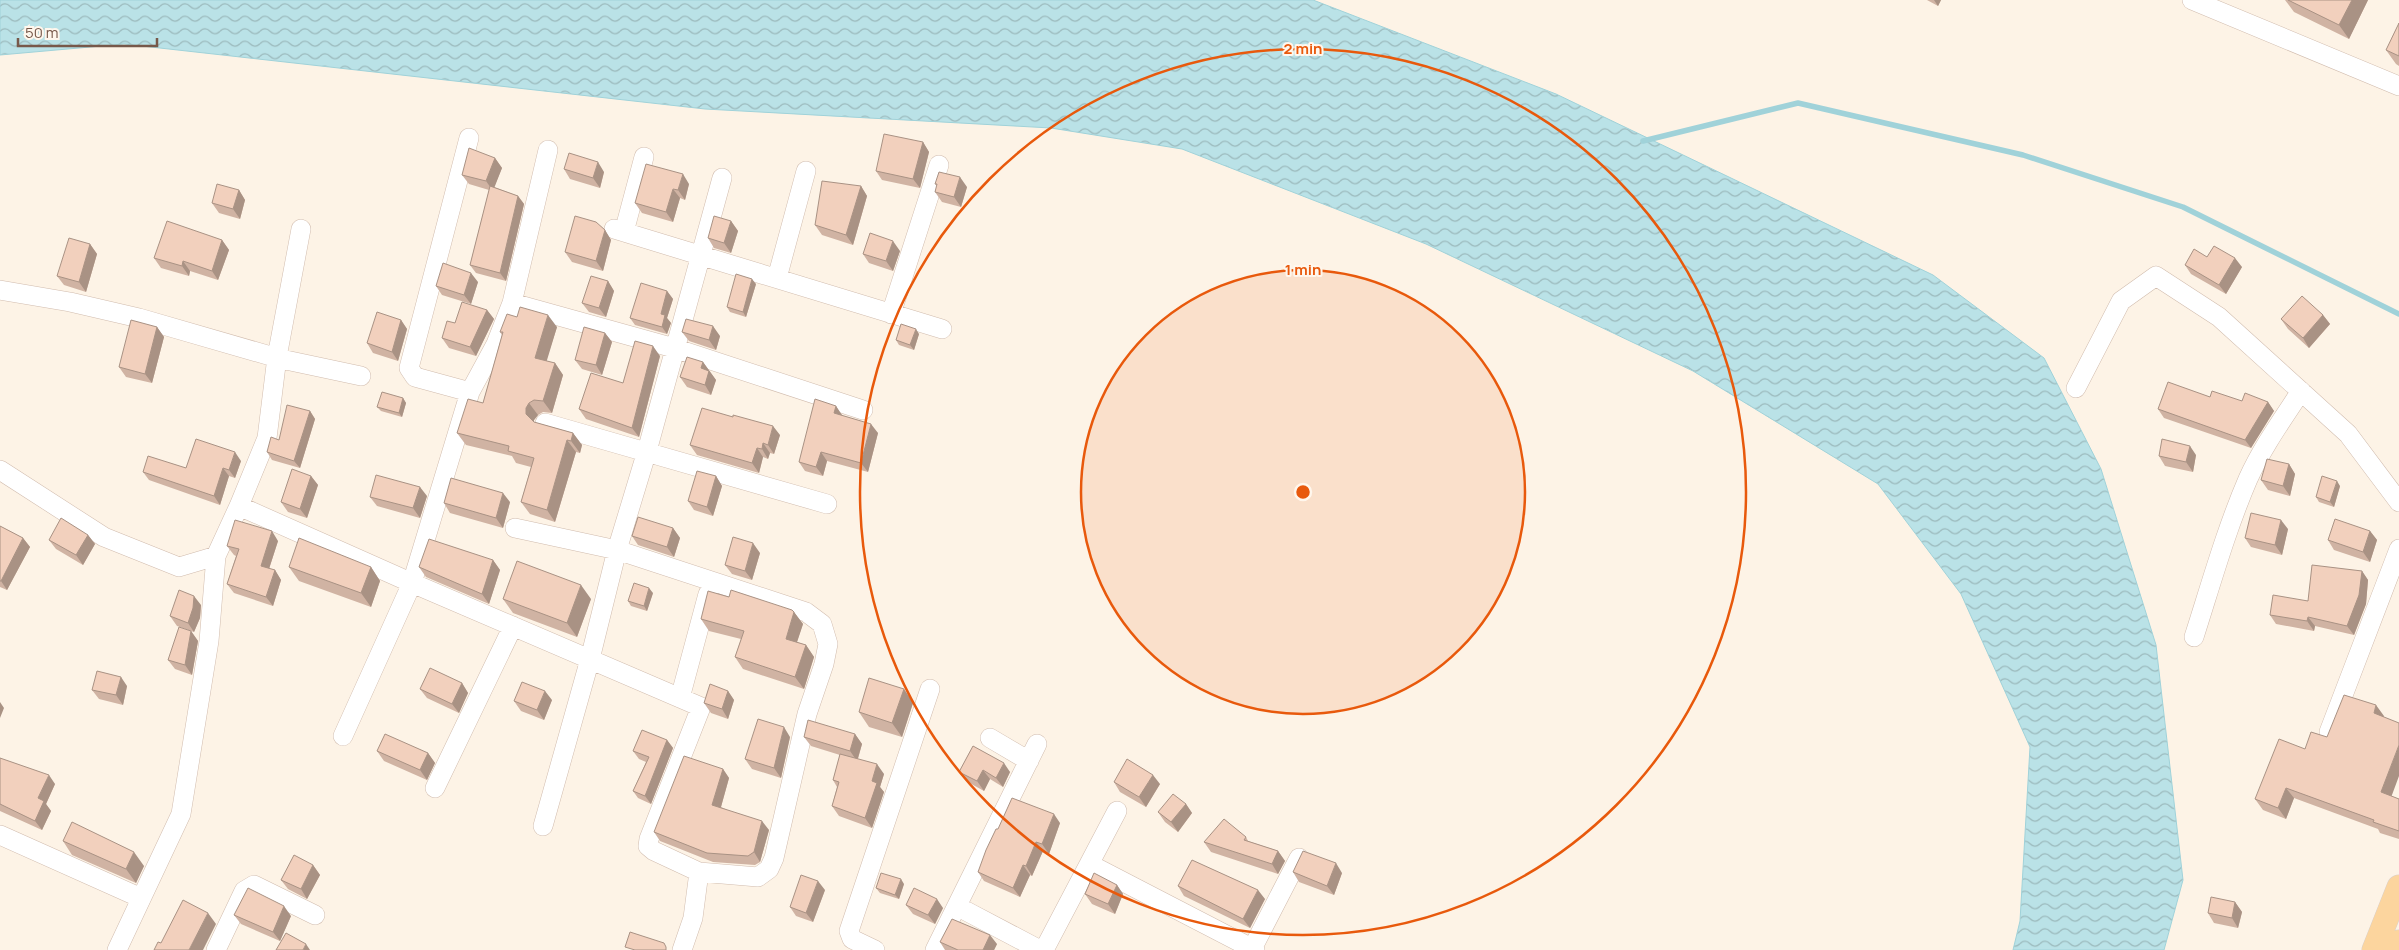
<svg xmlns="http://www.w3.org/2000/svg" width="2399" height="950" viewBox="0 0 2399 950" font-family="Manrope,sans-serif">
	<defs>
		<pattern id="water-waves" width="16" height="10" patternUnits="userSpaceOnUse" patternTransform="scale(1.25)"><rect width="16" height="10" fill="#bae2e7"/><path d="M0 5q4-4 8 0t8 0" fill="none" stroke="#9cbabd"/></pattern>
	</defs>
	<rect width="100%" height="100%" fill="#fdf3e6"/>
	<path fill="url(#water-waves)" stroke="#a0d2d9" d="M0,0h1313l243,94 377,181 111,83 57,111 55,176 27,235 -19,70h-151l7,-29 10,-174 -69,-153 -83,-110 -185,-113 -267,-127 -244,-95 -131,-21 -346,-19 -581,-65 -124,11z"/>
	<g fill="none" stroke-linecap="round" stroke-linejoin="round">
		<path stroke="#a0d2d9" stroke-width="5.5" d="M1643,141l155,-38 225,52 160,52 216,107"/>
		<defs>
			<path id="minor" d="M2192,0l207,86
				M469,138l-60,230 6,9 55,15
				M614,229l328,100
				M624,232l20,-75
				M777,278l29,-107
				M0,290l70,12 69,16 142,41 80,17
				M512,303l162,45 189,62
				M891,314l48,-149
				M2076,388l45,-87 35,-25 63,41 129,117 51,68
				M545,423l282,81
				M0,470l104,67 75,30 37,-11
				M239,506l28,-68 10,-81 24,-128
				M515,528l102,22 189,62 16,12 6,20 -4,20 -17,50 -33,144 -5,11 -11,8 -59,-5
				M2194,637c17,-53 32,-107 54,-158 14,-31 34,-59 53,-88
				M680,698l28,-104
				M2329,732l70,-183
				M343,736l69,-153 58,-191 26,-48 16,-41 36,-153
				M990,738l39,23
				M435,788l78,-162
				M543,826l47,-167 27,-109 30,-99 75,-273
				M0,835l141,63
				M1089,864l166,86
				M966,911l74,39
				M1252,949l47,-91
				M117,950l64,-136 28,-173 7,-85 23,-50 173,77 289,124 -52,132 -1,7 6,5 45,21 -6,46 -11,32
				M216,950l28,-59 10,-6 61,30
				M875,950l-23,-11 -3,-8 81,-242
				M935,950l102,-206
				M1044,950l73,-139"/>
			<path id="major" d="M2374,950l25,-63
				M2396,950l3,-8"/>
		</defs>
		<use href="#minor" stroke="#d1bcae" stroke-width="20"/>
		<use href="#major" stroke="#d9d0cc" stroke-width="25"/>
		<use href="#minor" stroke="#fff" stroke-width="19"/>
		<use href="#major" stroke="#fcd59e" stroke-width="24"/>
	</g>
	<path fill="#d0b3a3" d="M1927,0h14l-3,6z
		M2285,0h83l-19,39 -55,-27z
		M2399,23v43l-3,-2 -10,-14z
		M923,142l6,10 -9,36 -38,-8 -6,-9z
		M495,158l7,10 -8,19 24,9 6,8 -18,77 -30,-8 -6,-8 19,-75 -20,-6 -7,-9z
		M564,169l40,3 -4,16 -30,-9z
		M689,184l-4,16 -5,-2 -7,24 -31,-9 -7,-10z
		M935,184l32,3 -6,20 -19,-5 -7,-10 2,-6z
		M861,186l6,10 -14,49 -31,-10 -7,-10z
		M239,190l6,10 -5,19 -21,-6 -7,-10z
		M731,221l7,10 -7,22 -17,-5 -6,-10z
		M605,230l6,10 -8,31 -31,-9 -7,-10z
		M222,240l7,10 -11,30 -28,-9 -1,5 -28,-8 -7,-10z
		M90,244l7,10 -11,38 -22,-7 -7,-9z
		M900,251l-7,20 -24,-8 -6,-9z
		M2207,257l35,10 -16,27 -35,-20 -6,-9z
		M608,281l6,10 -8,26 -17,-5 -7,-9z
		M478,282l-7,22 -29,-9 -6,-9z
		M756,284l-10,33 -16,-5 -3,-5z
		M667,291l6,8 -6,19 4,5 -4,11 -32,-9 -5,-7z
		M487,310l7,9 -18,37 -27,-8 -7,-10z
		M2323,315l7,9 -21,24 -21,-19 -7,-10z
		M401,320l6,9 -9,32 -25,-8 -6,-10z
		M157,327l7,10 -12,46 -26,-6 -7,-10z
		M557,327l-11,34 9,2 8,12 -11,38 -9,-1 -5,3 -4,5v2l39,11 9,12 -2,8 -4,-1 -21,70 -25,-8 -9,-12 10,-35 -15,-4 -4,-7 -46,-11 -9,-12 26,-30 19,-68 -2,-3z
		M682,332l38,4 -4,14 -27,-9z
		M605,333l7,9 -10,33 -20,-6 -7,-9z
		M919,334l-5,16 -15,-5 -3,-5z
		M660,356l-21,81 -53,-18 -7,-10 44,-26z
		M703,362l13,18 -5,15 -24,-8 -7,-10z
		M2210,397l32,4 26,1 6,9 -23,37 -87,-30 -6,-9z
		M403,398l3,5 -4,14 -21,-6 -4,-4z
		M836,406l6,10 36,17 -10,39 -41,-11 -4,15 -18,-5 -6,-9z
		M310,411l5,8 -15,49 -28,-8 -5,-8z
		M780,435l-6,19 -4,-1 -2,6 -5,-2 -4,16 -62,-18 -7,-10z
		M2196,455l-3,17 -28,-6 -6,-10z
		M241,461l-6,17 -6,-2 -9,29 -71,-25 -6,-8 43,-4z
		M2289,464l6,10 -5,22 -22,-6 -7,-10z
		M311,476l7,9 -11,33 -19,-6 -7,-10z
		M716,476l6,10 -9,30 -19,-6 -6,-9z
		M2340,486l-6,21 -15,-5 -3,-5z
		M427,496l-7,22 -43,-12 -7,-9z
		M510,502l-7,26 -53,-15 -6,-10z
		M0,526l23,12 7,9 -23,43 -7,-3z
		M673,528l7,10 -6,19 -36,-12 -6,-9z
		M2288,529l-6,26 -31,-8 -6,-9z
		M2370,531l7,9 -7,22 -36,-12 -6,-10z
		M88,535l7,9 -12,21 -27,-16 -7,-9z
		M278,541l-9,28 6,1 6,10 -8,26 -39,-13 -7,-9 9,-28 -2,-1 -7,-9z
		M760,553l-8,27 -20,-6 -7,-9z
		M493,560l7,10 -11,34 -63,-27 -7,-10z
		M289,567h82l9,14 -9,26 -72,-26z
		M2362,571l6,9 -2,24 -12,31 -39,-9 -1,5 -38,-7 -6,-9 38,-14z
		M653,593l-6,18 -16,-5 -3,-5z
		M729,597l65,15 9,12 -6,18 9,3 8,12 -10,32 -61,-20 -8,-12 6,-18 -32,-8 -8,-12z
		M503,599h88l-14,38 -64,-24z
		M201,605l-1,13 -6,14 -17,-6 -7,-10z
		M191,631l7,10 -6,34 -17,-6 -7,-9z
		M462,683l6,10 -9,20 -32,-15 -7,-9z
		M127,686l-4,19 -24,-6 -7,-9z
		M904,689l9,14 -11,34 -33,-10 -10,-15z
		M728,691l6,9 -6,19 -17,-6 -7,-10z
		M552,700l-8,20 -23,-9 -7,-10z
		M2384,716l7,80 8,3v40l-19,-6 -2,-4 -84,-31 -8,21 -23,-9 -8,-11 50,-50 22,-12z
		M855,734l7,10 -4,15 26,15 -4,13 4,5 -12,36 -33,-12 -7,-10 5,-19 -4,-7 7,-25 -29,-9 -7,-9z
		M790,737l-9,41 -29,-9 -7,-10z
		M667,740l6,8 -22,56 -13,-6 -5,-7 13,-29 -7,-3 -6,-8z
		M973,746l37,26 -7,15 -13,-8 -6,12 -18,-10 -7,-9z
		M377,751l51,2 7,10 -8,17 -43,-19z
		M0,758l55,26 -9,20 5,7 -9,19 -42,-19z
		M723,769l6,9 -8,29 48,23 -9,32 -5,3 -42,-3 -53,-21 -6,-9z
		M1114,782l46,2 -14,23 -26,-15z
		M1186,804l6,9 -14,19 -13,-10 -7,-10z
		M1060,823l-11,31 -6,-3 -11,25 -2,-1 -10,22 -36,-16 -6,-9 20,-43z
		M1246,837l2,4 30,10 7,10 -7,13 -67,-22 -7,-10z
		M63,841l81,25 -8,17 -64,-28z
		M313,865l7,10 -13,24 -19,-10 -7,-9z
		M1293,872l49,1 -8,22 -35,-13z
		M904,884l-5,15 -19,-6 -4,-5z
		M1117,885l6,9 -8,20 -23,-10 -7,-10z
		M1178,886l87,13 -15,29 -66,-32z
		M825,890l-12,32 -17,-6 -6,-9z
		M2235,902l7,10 -4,16 -24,-5 -6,-10z
		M906,905l37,3 -8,16 -22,-10z
		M234,915l57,1 -11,25 -39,-17z
		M940,942l57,2 -3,6h-49z"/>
	<path fill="#a99284" d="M1934,0h7l-3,6z
		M2352,0h16l-19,39 -10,-14z
		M923,142l6,10 -9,36 -7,-9z
		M495,158l7,10 -9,23 -7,-10z
		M598,162l6,10 -4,16 -7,-10z
		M683,174l6,10 -4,16 -7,-10z
		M960,177l7,10 -6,20 -7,-10z
		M861,186l6,10 -14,49 -7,-10z
		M673,189l7,9 -7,24 -7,-10z
		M239,190l6,10 -5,19 -7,-10z
		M518,196l6,8 -18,77 -6,-8z
		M731,221l7,10 -7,22 -7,-10z
		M605,230l6,10 -8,31 -7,-10z
		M222,240l7,10 -11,30 -6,-9z
		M893,241l7,10 -7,20 -7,-10z
		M90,244l7,10 -11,38 -7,-10z
		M2235,258l7,9 -16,27 -7,-9z
		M183,261l7,10 -1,5 -7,-10z
		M471,273l7,9 -7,22 -7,-9z
		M752,279l4,5 -10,33 -3,-5z
		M608,281l6,10 -8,26 -7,-9z
		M667,291l6,8 -6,19 4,5 -4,11 -5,-7 -1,-13z
		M487,310l7,9 -18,37 -6,-9z
		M548,315l9,12 -13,43 -9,-12z
		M2323,315l7,9 -21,24 -6,-10z
		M401,320l6,9 -9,32 -6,-9z
		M713,326l7,10 -4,14 -7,-10z
		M157,327l7,10 -12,46 -7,-9z
		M916,329l3,5 -5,16 -4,-5z
		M605,333l7,9 -10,33 -6,-10z
		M653,346l7,10 -21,81 -7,-9z
		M703,362l13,18 -5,15 -6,-10 -4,-17z
		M555,363l8,12 -11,38 -9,-12z
		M403,398l3,5 -4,14 -3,-4z
		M2268,402l6,9 -23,37 -6,-8z
		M529,403l9,12 -4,5v6l-8,-12v-6z
		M836,406l6,9 -2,8 -6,-10z
		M310,411l5,8 -15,49 -6,-7z
		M871,424l7,9 -10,39 -7,-9z
		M773,426l7,9 -6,19 -6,-9z
		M573,433l9,12 -2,8 -9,-12z
		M567,440l9,12 -21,70 -8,-12z
		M763,443l7,10 -2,6 -6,-10z
		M2190,446l6,9 -3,17 -7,-10z
		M757,448l6,9 -4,16 -7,-10z
		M235,452l6,9 -6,17 -6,-8z
		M821,452l6,9 -4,15 -7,-9z
		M2289,464l6,10 -5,22 -7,-10z
		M223,468l6,8 -9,29 -6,-9z
		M311,476l7,9 -11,33 -7,-9z
		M716,476l6,10 -9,30 -6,-9z
		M2337,481l3,5 -6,21 -4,-5z
		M420,487l7,9 -7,22 -7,-10z
		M503,493l7,9 -7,26 -7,-10z
		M2281,520l7,9 -6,26 -7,-10z
		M673,528l7,10 -6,19 -7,-10z
		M272,531l6,10 -11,34 -6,-9z
		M2370,531l7,9 -7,22 -7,-10z
		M88,535l7,9 -12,21 -7,-10z
		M23,538l7,9 -23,43 -6,-9z
		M753,543l7,10 -8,27 -7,-9z
		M493,560l7,10 -11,34 -7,-10z
		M371,567l9,14 -9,26 -10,-14z
		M275,570l6,10 -8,26 -7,-9z
		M2362,571l6,9 -2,24 -12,31 -7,-9z
		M581,585l10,14 -14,38 -10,-14z
		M649,588l4,5 -6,18 -3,-5z
		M194,596l7,9 -1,13 -6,14 -6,-9z
		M794,612l9,12 -9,27 -8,-12z
		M2308,617l7,9 -1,5 -7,-10z
		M191,631l7,10 -6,34 -7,-10z
		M806,645l8,12 -10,32 -9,-12z
		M121,677l6,9 -4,19 -7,-10z
		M462,683l6,10 -9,20 -7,-9z
		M904,689l9,14 -11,34 -10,-14z
		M545,691l7,9 -8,20 -7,-10z
		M728,691l6,9 -6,19 -6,-10z
		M0,702l4,6 -4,10z
		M2376,705l8,11 -3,8 -7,-11z
		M784,727l6,10 -9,41 -7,-10z
		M855,734l7,10 -5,17 -7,-10z
		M667,740l6,8 -22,56 -6,-8z
		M2399,745v31l-10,27 -8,-11z
		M428,753l7,10 -8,17 -7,-10z
		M1004,763l6,9 -7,15 -7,-9z
		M877,764l7,10 -4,13 4,5 -12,36 -7,-10 7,-37z
		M723,769l6,9 -10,36 -7,-9z
		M983,770l7,9 -6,12 -7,-10z
		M49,775l6,9 -9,20 5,7 -9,19 -7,-9 3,-23z
		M1153,775l7,9 -14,23 -7,-10z
		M2286,788l8,10 -8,21 -8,-11z
		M1186,804l6,9 -14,19 -7,-10z
		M1054,814l6,9 -11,31 -7,-10z
		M762,821l7,9 -9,32 -6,-10z
		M1036,842l7,9 -11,25 -6,-10z
		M1278,851l7,10 -7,13 -6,-10z
		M134,852l10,14 -8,17 -10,-14z
		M1336,863l6,10 -8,22 -7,-9z
		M313,865l7,10 -13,24 -6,-10z
		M1023,865l7,10 -10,22 -7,-9z
		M901,879l3,5 -5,15 -4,-4z
		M818,881l7,9 -12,32 -7,-9z
		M1117,885l6,9 -8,20 -7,-10z
		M1258,890l7,9 -15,29 -7,-9z
		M937,899l6,9 -8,16 -7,-9z
		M2235,902l7,10 -4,16 -6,-10z
		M284,906l7,10 -11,25 -7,-9z
		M208,913l8,11 -13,26h-14z
		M990,935l7,9 -3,6h-11z
		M306,944l4,6h-7z"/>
	<path fill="#f2d0bd" stroke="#a99284" d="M2288,0h64l-13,25z
		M2399,23v33l-13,-6z
		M884,134l39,8 -10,37 -37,-8z
		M469,148l26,10 -9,23 -24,-6z
		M569,153l29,9 -5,16 -29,-9z
		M646,164l37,10 -5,16 -5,-1 -7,23 -31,-9z
		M939,172l21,5 -6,20 -19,-5 2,-8h-2z
		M822,181l39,5 -15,49 -31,-10z
		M217,184l22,6 -6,19 -21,-6z
		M490,186l28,10 -18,77 -30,-8z
		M575,216l21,6 9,8 -9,31 -31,-9z
		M714,216l17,5 -7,22 -16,-5z
		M167,221l55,19 -10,31 -29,-10 -1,5 -28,-8z
		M870,233l23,8 -7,20 -23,-7z
		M69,238l21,6 -11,38 -22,-6z
		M2214,246l21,12 -16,27 -34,-20 9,-16 13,8z
		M443,263l28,10 -7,22 -28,-9z
		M736,274l16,5 -9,33 -16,-5z
		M591,276l17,5 -9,27 -17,-5z
		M641,283l26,8 -6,23 4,1 -3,12 -32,-9z
		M2302,296l21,19 -20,23 -22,-19z
		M462,302l25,8 -17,37 -28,-9 5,-17 8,2z
		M520,307l28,8 -13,43 20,5 -12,38 -9,-1 -5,3 -3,5v6l8,8 39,11 -2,8 -4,-1 -20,70 -26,-8 13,-44 -26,-7 1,-5 -52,-13 11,-34 15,4 20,-71h-3l7,-18 10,3z
		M377,312l24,8 -9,32 -25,-9z
		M686,319l27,7 -4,14 -27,-8z
		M131,320l26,7 -12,47 -26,-7z
		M901,324l15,5 -6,16 -14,-5z
		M584,327l21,6 -9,32 -21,-5z
		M635,341l18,5 -21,82 -53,-19 12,-36 32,10z
		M687,357l16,5 -2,6 8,3 -4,14 -25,-8z
		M2168,382l42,15 2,-6 30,10 3,-8 23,9 -23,38 -87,-31z
		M382,392l21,6 -4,15 -22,-6z
		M815,399l21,7 -2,7 37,11 -10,39 -40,-11 -5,15 -17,-5z
		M287,405l23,6 -16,50 -27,-9 4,-15 8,3z
		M702,408l31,9v-2l40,11 -5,19 -5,-2 -1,6 -5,-1 -5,15 -62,-18z
		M196,439l39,13 -6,18 -6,-2 -9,28 -71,-24 5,-16 38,12z
		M2162,439l28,7 -4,16 -27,-6z
		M2267,459l22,5 -6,22 -22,-6z
		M292,469l19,7 -11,33 -19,-7z
		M697,471l19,5 -9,31 -19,-6z
		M376,475l44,12 -7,21 -43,-11z
		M2322,476l15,5 -7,21 -14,-5z
		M451,478l52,15 -7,25 -52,-15z
		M2251,513l30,7 -6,25 -30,-7z
		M638,517l35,11 -6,19 -35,-11z
		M61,518l27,17 -12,20 -27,-15z
		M2335,519l35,12 -7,21 -35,-12z
		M235,520l37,11 -11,35 14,4 -9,27 -39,-13 12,-35 -12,-3z
		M0,526l23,12 -22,43h-1z
		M733,537l20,6 -8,28 -20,-6z
		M299,538l72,29 -10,26 -72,-26z
		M429,539l64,21 -11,34 -63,-27z
		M517,561l64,24 -14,38 -64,-24z
		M2312,565l50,6 -3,24 -12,31 -39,-9 -1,4 -37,-6 3,-20 35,6z
		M634,583l15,5 -5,18 -16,-5z
		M179,590l15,6 -1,12 -5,15 -18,-7z
		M731,590l61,20 2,2 -8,27 20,6 -11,32 -60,-20 9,-26 -43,-12 7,-28 21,6z
		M179,627l12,4 -6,34 -17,-5z
		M430,668l32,15 -10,21 -32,-15z
		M97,671l24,6 -5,18 -24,-5z
		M869,678l35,11 -12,34 -33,-11z
		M522,682l23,9 -8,19 -23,-9z
		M710,684l18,7 -6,18 -18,-6z
		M2344,695l32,10 -2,8 25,10v22l-18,47 18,7v32l-26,-9 1,-2 -88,-32 -8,20 -23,-9 24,-60 26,10 6,-17 16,5z
		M758,719l26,8 -10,41 -29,-9z
		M808,720l47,14 -5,17 -46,-14z
		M642,730l25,10 -22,56 -12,-5 16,-34 -16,-6z
		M385,734l43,19 -8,17 -43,-19z
		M973,746l31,17 -8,15 -13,-8 -6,11 -18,-9z
		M840,754l37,10 -5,17 5,2 -12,35 -33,-12 7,-24 -6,-2z
		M684,756l39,13 -11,36 50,16 -8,31 -6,4 -41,-3 -53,-21z
		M0,758l49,17 -11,23 6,3 -9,20 -35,-17z
		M1127,759l26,16 -14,22 -25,-15z
		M1173,794l13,10 -15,18 -13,-10z
		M1012,798l42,16 -12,30 -6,-2 -10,24 -3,-1 -10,23 -35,-16 8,-22 10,-21h2z
		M1224,819l22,18 -2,3 34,11 -6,13 -68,-22z
		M72,822l62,30 -8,17 -63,-28z
		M1303,851l33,12 -9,23 -34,-14z
		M294,855l19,10 -12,24 -20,-9z
		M1192,860l66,30 -15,29 -65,-33z
		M881,873l20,6 -6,16 -19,-7z
		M1094,873l23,12 -9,19 -23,-10z
		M801,875l17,6 -12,32 -16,-6z
		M248,888l36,18 -11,26 -39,-17z
		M914,888l23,11 -9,16 -22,-10z
		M2211,897l24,5 -3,16 -24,-5z
		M183,900l25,13 -19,37h-35l4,-8 3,1z
		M952,919l38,16 -7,15h-25l-18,-8z
		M630,932l34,11 2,4v3h-31l-10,-3z
		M286,933l20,11 -3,6h-27z"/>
	<circle cx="1303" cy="492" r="222" fill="#e8590c" fill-opacity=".12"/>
	<g fill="none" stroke="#e8590c" stroke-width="2.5">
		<circle cx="1303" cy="492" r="222"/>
		<circle cx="1303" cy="492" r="443"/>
	</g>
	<circle cx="1303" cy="492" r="8" fill="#e8590c" stroke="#fff7ed" stroke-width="2.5"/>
	<g font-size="15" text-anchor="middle" font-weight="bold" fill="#e8590c" stroke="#fff7ed" stroke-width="4" stroke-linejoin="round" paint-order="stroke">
		<text x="1303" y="54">2 min</text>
		<text x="1303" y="275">1 min</text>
	</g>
	<path d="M18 38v8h139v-8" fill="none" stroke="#77584a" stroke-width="2.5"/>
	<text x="25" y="38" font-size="15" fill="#77584a" stroke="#fff7ed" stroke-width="4" paint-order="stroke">50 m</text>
</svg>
